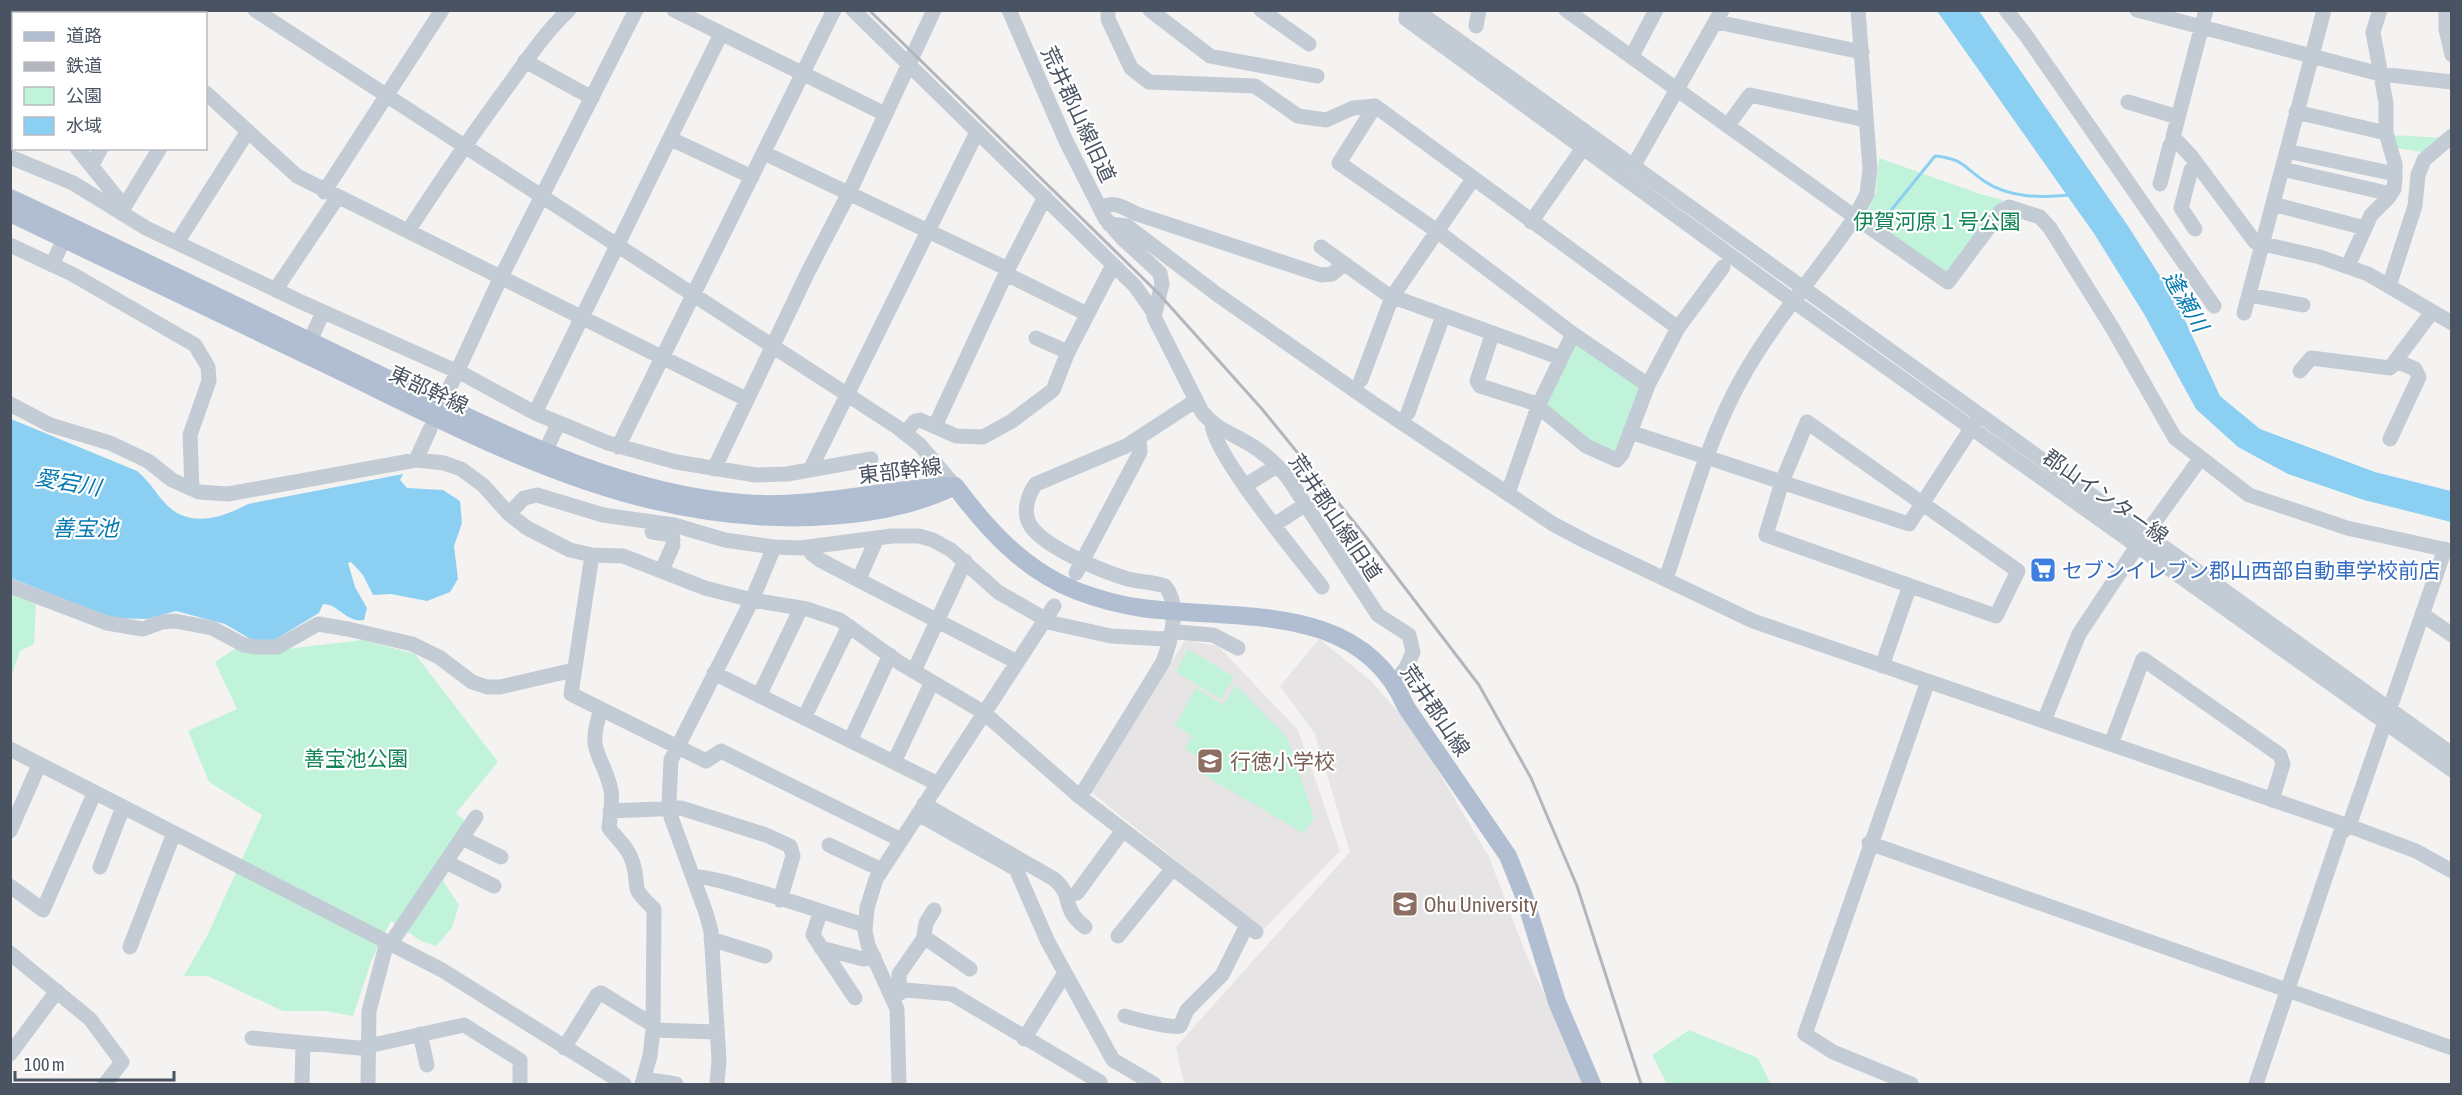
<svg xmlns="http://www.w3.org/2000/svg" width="2462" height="1095" viewBox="0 0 2462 1095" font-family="'Asap Condensed','Noto Sans JP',sans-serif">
	<rect width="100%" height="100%" fill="#f5f3f2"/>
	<path fill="#e6e4e4" d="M1319,639l52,42 44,51 74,125 36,95 60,132h-401l-8,-37 174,-195 -35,-118 -35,-48z
		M1185,640l33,6 80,84 42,121 -77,79 -172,-138z"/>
	<path fill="#c0f3da" d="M2392,135l53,3 -18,15 -30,-5z
		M1879,158l101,36 23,6 -55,78 -84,-59 12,-27z
		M1573,343l66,41 1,6 -21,63 -31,-12 -41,-34 -1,-5z
		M10,594l26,10 -2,40 -14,7 -9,27z
		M362,640l53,14 83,108 -42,51 14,12 -27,56 16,24 -7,23 -16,18 -15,-5 -30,-20 -19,38 -19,57 -28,-5h-42l-75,-35h-24l24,-42 54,-119 -53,-33 -21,-51 49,-22 -22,-47 24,-16 31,5z
		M1188,649l46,28 -13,22 -45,-27z
		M1236,685l51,52 27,81 -11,15 -99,-58 6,-11 -25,-15 7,-13 -17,-11 21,-37 27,17z
		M1689,1030l69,28 13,26h-104l-15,-29z"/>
	<path fill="#8bd0f2" d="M1937,11h42l149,215 48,75 44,95 40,33 115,43 76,19v31l-87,-22 -76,-26 -50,-27 -42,-38 -52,-95 -49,-79z
		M11,419l126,52c14,12 17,20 28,32 23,26 57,15 83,1l155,-30 -3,6 7,8 36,2 17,11 2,22 -8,23 4,33 -8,13 -23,9 -36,-7 -18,1 -10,-20 -12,-13 -3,1 7,24 12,21 -3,12c-18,3 -25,-16 -41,-16l-4,9 -48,29 -19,-2 -27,-16 -49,-13 -29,8 -36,-1 -100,-40z"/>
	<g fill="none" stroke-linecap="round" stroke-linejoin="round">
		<path stroke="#8bd0f2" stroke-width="3" d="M1881,227l3,-8 51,-63c29,3 27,10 49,25 25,17 57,17 86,14"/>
		<path stroke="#c3cbd4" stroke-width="15" d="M255,10l642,417 23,18 35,41
			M674,10l211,104
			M853,10l282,276 19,27
			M1009,10l57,131 39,77 18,21 37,34 2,11 -8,33 48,95c15,19 36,23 55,37 12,8 22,18 31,29l90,137 31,20 4,17 -7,16 -12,15
			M1108,10v9l23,49 18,14 106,4 43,30 28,4 27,-12 22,-2 303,222 -30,57
			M1150,10l60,46 107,20
			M1261,10l48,34
			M1416,10l1036,744
			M1566,10l289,207 12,-23 3,-25 -12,-159
			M2006,10l19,24 189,272
			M2137,10l243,64 72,8
			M2206,10l-33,127 18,19 64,86 65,15 48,17 84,49
			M2446,10v19l6,26
			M1407,11l-1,8 387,282 659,469
			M70,14l2,-4
			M180,14l1,-4
			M1717,22l145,30
			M1476,26l3,-16
			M10,28l4,1
			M1632,56l24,-46
			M525,61l67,37
			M10,74l4,4
			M206,93l91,83 449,223
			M2128,102l50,15
			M1375,106l-36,57 98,68 136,103 -34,70 -31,89
			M2296,112l90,21
			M1728,125l22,-30 116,25
			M671,139l81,38
			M77,148l41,51 3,13
			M2287,151l108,23
			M764,153l244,116
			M10,157l63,26 73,45 153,73 166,74 70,38 73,30 68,19 80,13 31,-1 84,-15
			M92,165l9,-17
			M1634,165l88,-155
			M2282,169l109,25
			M2160,184l10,-39 5,-6
			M324,192l118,-182
			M2273,204l92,24
			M1100,209c13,-10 24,-1 37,5l184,61 11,-1 12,-10
			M121,212l39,-64
			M1531,222l57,-81
			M1109,224l18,2 91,69 159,111 176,118 34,18 166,79 596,205 67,25 36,20
			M2195,229l-14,-21 10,-38 6,-6
			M408,231c32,-49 65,-98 100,-145 19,-26 37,-54 61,-76
			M178,241l70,-110
			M10,245l62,29 123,71 13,22 1,14 -19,54 2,54
			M1321,247l67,48 173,63
			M52,265l12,-26
			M2348,266l23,-51 17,-17 6,-9 1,-11v-14l-9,-31v-30l-13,-71 7,-22
			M1006,274l81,40
			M2389,286l26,-80 3,-31 6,-15 28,-24
			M276,289l61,-91
			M2249,295l54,10
			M2244,313l80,-303
			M1678,328l45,-61
			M1492,335l-15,46 3,5 54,17 52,43 31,14 5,-6 26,-69 -75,-51
			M1036,338l32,14
			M310,341l13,-29
			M2300,371l11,-13 79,10 42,-56
			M1361,380l31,-83 81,-118
			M450,387l50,-108 136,-269
			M10,404l40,21 60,18 38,18 24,19 27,12 29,2 188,-34 28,3 17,6 22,16 26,29 18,14 43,22 22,5 31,1 82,32 47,12 55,9 33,11 60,43 83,49 97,85 176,135
			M535,413l186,-379
			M1408,413l35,-97
			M1807,422l211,149 -22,45 -230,-81 16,-53z
			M1212,424c1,30 88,134 110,163
			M935,426l73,-157 37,-72
			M1630,432l279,92 67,-103
			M905,433l10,-12 5,-1 36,16 27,1 29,-16 41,-31 15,-38 45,-87
			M2390,439l29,-62 -4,-8 -19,-8
			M618,447l216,-437
			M545,452l13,-28
			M416,460l14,-31
			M714,469l94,-197 41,-79 85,-183
			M810,470l167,-338
			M1246,485l31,-19
			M509,514l15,-16 13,-3 66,20 71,10 51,15 49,7 26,1 92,-12h27l14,4 18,10 47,42 54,31 59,13 53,3 13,-7 36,3 25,13
			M1274,525l32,-21
			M652,532l20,3 1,5
			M809,547l3,7 8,6 197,102
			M592,555l-21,139 30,15c-15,46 1,42 10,81 2,11 -1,26 -2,38 9,12 19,19 24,35 8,29 -5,21 21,46l-1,121 -3,26 -8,28
			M662,570l11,-25
			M1076,573l60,-113 4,-8 -1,-13
			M859,579l18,-41
			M1666,579c23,-67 41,-139 76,-201 32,-58 77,-107 113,-161l93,65 53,-71 8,-4 31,10 10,11 63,101 62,109 74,57 98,33 105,23
			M10,586l97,37 36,6 19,-7 13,-1 37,7 32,17 13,2h20l41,-23 30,5 64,15 27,13 33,25 15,5h13l74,-17
			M2422,614l30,21
			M1882,666l27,-78
			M914,671l51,-110
			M714,673l222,110
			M759,696l42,-88
			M601,709l105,52 15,-10 180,89
			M804,718l45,-92
			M2044,721l35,-87 59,-89 62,-86
			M850,741l40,-86
			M2111,744l32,-85 137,96 3,9 -11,36
			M10,749l432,221 182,114
			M894,762l38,-80
			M1080,797l83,-135c8,-21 18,-57 2,-76 -12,-4 -25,-4 -37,-7 -24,-7 -88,-33 -99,-56 -6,-12 -1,-29 7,-39l90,-38 69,-45
			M924,804l130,75c21,18 6,29 31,48
			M610,811l71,-3 85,27 24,11 3,10 -13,44
			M918,814l98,55 32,73 65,118 41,24
			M10,831l29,-66
			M462,838l39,19
			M1869,843l583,205
			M829,845l53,25
			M446,862l48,24
			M100,867l23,-60
			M693,877c14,-5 146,41 172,48
			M10,886l33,24 51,-116
			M1077,893l46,-63
			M820,913l-7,22 42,63
			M1118,936l55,-68
			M711,939l54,17
			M923,941l3,-18 8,-13
			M391,943l85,-126
			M130,947l44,-114
			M821,948l42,11 11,-2
			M10,953l80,66 32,43 -17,22
			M900,993l-1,-19 23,-33h8l40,28
			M892,998l13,-8 47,4 148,88
			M1125,1016c9,3 49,13 55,10l7,-16 35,-35 25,-50
			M653,1030l64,2
			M420,1034l7,31
			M252,1038l107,10 105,-23 56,35v24
			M1024,1039l41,-66
			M564,1048l33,-53 4,-2 52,32
			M10,1054l47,-63
			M644,1079l32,5
			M302,1084l1,-41
			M368,1084l1,-73 18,-69
			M717,1084l2,-24 -8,-129 -5,-18 -35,-96 -2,-15 2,-42 81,-160 22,-53
			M899,1084l-2,-75 -29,-64 -3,-14 2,-23 9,-29 178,-273
			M1911,1084l-78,-32 -28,-18 123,-353
			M2256,1084l84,-250 9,-8 96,-277"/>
		<path stroke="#b1bed2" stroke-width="18" d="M10,198c122,57 243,116 364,174 118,56 235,120 368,131 69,6 136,-13 205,-17
			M10,213c105,50 209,100 313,150 159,76 307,161 489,154 50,-2 98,-9 143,-31
			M955,486c33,44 69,84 122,105 21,8 43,14 65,17 94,13 219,-8 264,99l102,149 16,40 33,106 35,82"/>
		<path stroke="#b4b6bd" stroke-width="3" d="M869,10l290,284 103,115 105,129 112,147 52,93 46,108 64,198"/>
	</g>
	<defs>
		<symbol id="supermarket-square" viewBox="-11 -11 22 22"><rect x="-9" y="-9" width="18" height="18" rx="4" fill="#3f7fe0" stroke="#fff"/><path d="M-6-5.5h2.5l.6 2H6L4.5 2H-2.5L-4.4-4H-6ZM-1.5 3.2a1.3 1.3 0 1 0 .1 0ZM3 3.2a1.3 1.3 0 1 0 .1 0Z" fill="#fff"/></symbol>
		<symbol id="school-square" viewBox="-11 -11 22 22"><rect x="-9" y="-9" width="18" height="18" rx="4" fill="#8d6e63" stroke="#fff"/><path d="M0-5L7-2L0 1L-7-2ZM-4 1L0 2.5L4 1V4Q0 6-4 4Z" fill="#fff"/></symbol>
		<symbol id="university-square" viewBox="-11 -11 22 22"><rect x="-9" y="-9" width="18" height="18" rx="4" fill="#8d6e63" stroke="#fff"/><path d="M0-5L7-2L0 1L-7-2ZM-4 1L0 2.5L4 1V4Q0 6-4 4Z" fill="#fff"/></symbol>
	</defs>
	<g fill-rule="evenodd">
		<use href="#supermarket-square" x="2028" y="555" width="30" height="30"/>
		<use href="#school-square" x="1195" y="746" width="30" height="30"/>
		<use href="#university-square" x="1390" y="889" width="30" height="30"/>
	</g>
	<g text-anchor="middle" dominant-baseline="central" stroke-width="4.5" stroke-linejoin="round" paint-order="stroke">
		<g font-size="21" fill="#495361" stroke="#fff">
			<text transform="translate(1079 114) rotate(65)">荒井郡山線旧道</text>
			<text transform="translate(429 389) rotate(25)">東部幹線</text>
			<text transform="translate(900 470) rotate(-7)">東部幹線</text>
			<text transform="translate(2106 496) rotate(35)">郡山インター線</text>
			<text transform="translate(1336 517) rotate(56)">荒井郡山線旧道</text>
			<text transform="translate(1436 710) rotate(56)">荒井郡山線</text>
		</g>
		<g font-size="21" fill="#128458" stroke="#fff">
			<text x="1937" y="221">伊賀河原１号公園</text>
			<text x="356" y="758">善宝池公園</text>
		</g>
		<g font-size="21" fill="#366cbe" stroke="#fff" text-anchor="start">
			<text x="2062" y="570">セブンイレブン郡山西部自動車学校前店</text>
		</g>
		<g font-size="21" fill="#785e54" stroke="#fff" text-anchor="start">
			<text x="1230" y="761">行徳小学校</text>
			<text x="1424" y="904">Ohu University</text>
		</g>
		<g font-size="22" font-style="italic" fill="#0579b1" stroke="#fff">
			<text transform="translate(2186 301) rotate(60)">逢瀬川</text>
			<text transform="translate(68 482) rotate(10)">愛宕川</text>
			<text x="85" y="528">善宝池</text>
		</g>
	</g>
	<rect width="2462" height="1095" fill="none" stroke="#495361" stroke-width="24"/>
	<rect x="12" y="12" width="195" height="138" fill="#ffffff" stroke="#b6bac0" stroke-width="1.5"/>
	<rect x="24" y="32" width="30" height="9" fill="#b1bed2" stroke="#b6bac0" stroke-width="1.5"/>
	<text x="66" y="42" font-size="18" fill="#495361">道路</text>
	<rect x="24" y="62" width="30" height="9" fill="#b4b6bd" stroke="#b6bac0" stroke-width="1.5"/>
	<text x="66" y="72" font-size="18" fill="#495361">鉄道</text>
	<rect x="24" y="87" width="30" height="18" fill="#c0f3da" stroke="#b6bac0" stroke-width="1.5"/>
	<text x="66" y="102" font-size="18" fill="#495361">公園</text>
	<rect x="24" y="117" width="30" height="18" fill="#8bd0f2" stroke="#b6bac0" stroke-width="1.5"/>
	<text x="66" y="132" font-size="18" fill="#495361">水域</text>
	<path d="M15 1071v9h159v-9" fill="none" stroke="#495361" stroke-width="3"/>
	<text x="24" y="1071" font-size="18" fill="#495361" stroke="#ffffff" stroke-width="4.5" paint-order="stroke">100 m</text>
</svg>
